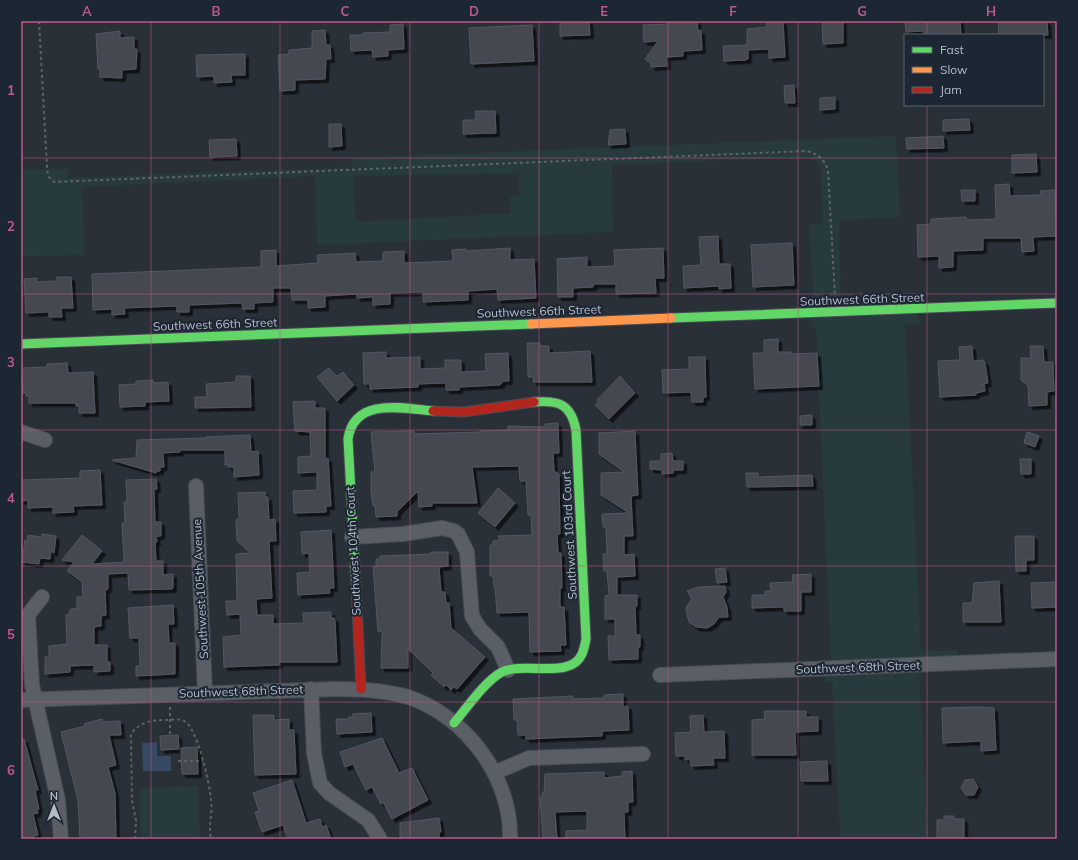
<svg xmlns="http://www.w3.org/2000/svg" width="1078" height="860" viewBox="0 0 1078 860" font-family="Mulish,sans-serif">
	<defs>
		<filter id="shadow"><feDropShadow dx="3.5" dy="3.5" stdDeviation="0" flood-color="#0009"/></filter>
	</defs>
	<rect width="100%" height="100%" fill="#2a3038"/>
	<path fill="#273a3e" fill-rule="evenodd" d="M896,136l4,81 -61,3 2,77 63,-2v9l-63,1 -3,-7h-5l2,8 -21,2 -5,-84h13l-1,-57 -5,-6 -8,-4 -196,8 1,67 -296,13 -2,-69 -233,11 3,68 -64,1v-87h47v9l284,-11v-9zM519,173v23h-9l1,17 -156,9 -1,-46z
		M918,314l2,9 -15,1 16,327 38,-1 -3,7 -119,5 -6,-3 -15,-332h-5v-9z
		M919,670l9,169h-88l-8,-157h-7l2,-9z
		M198,786l2,53h-59l-2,-51z"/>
	<path fill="#384963" d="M157,742v14h14v15h-28l-1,-28z"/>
	<path fill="#444950" stroke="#52575f" filter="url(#shadow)" d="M560,21h29l1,14 -30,1z
		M668,21h29l1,10 3,-1 1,20 -19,1v5l-17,1 1,9 -16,1v-3l-6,-5 13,-18 -14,1 -1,-17 26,-1z
		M766,21h17l2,36 -16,1v-9l-21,1v9l-3,1 -21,1 -1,-15 24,-1v-16l20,-2z
		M822,21h21v22l-20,1z
		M905,21h55l1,14h-37l-1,-4 -17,1z
		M998,21h49l1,14h-49z
		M403,24l1,25 -16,1v6l-15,1 -1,-7 -21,1 -1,-16h13v-2l27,-1v-7z
		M532,25l2,36 -63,3 -2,-36z
		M325,30l1,15h4l1,14h-5l-1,20 -30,1v10l-15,1 -2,-36 11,-1v-4l23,-2v-17z
		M120,31v7l14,-1v12h3l-1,20 -14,1v8l-22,-1v-8h-2l-2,-35z
		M245,54v21h-14l1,7 -18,1v-7l-17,1 -1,-22z
		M794,85l1,18h-10l-1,-17z
		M835,97v12l-15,1v-12z
		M475,111h20l1,22 -33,1v-14h13z
		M969,119l1,11 -27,1v-11z
		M329,124h12l1,22 -13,1z
		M625,129l1,15 -18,1 2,-15z
		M943,136l1,12 -37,1 -1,-11z
		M236,139l1,17 -27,1 -1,-17z
		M1036,154l1,18 -25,1v-18z
		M1009,184l1,12 31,-1 -1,-4 15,-1 2,46 -24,1 1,14 -12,1 -1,-14h-38v12l-30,1v16l-14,1v-12l-21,1 -1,-32 14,-1v-5l35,-2 1,3 29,-1 -1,-34z
		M961,190h14v11h-13z
		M718,236l1,28h11l1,24 -12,1v-3l-35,2 -1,-22 18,-1 -2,-28z
		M792,243l2,42 -41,2 -2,-42z
		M510,248v12l24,-1 2,39 -38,2 -1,-11 -29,2v9l-45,2v-10l-33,1v11l-17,1v-8l-16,1v-4l-32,2v11l-17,1v-8h-16l-1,-12h-18v14l-19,1v6h-11l-1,-6 -53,2v7h-12v-6l-53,2 1,6 -13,1v-6l-19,1 -1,-36 169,-7v-16l15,-1v16l42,-3 -1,-8 38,-2 1,9 27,-1v-9l21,-1v12l49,-2 -1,-11 14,-1v2z
		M663,248l1,30h-9l1,15 -40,1v-10h-22l-1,3 -20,1v9h-15l-1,-38 30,-2v10l28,-1 -1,-16z
		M57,277h14l2,31h-12l1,9h-13v-5l-23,1 -2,-34 13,-1v4l20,-1z
		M778,339v13h13v2l26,-1 2,33 -64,3 -2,-36h11v-13z
		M527,343h13v3h9v7l41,-2 2,31h-59v-5h-5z
		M972,346l1,15 10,-1 2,3 3,20 -4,1 1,7 -9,2v2l-36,2 -2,-36 22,-1 -1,-13z
		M1030,346h13l1,16h9l1,29 -7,1v13l-18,1 -1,-20 -7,-6v-22h10z
		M386,352v6l34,-1v12l25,-1v-8h16v12l25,-1 -1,-17 23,-1 1,28h-6l-3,4 -41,2v3h-13v-7l-28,1v3l-48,2v-5h-6l-1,-31z
		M689,357h16l1,40h-3v5h-11l-1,-10 -28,1 -1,-23 27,-1z
		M67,363l1,10 25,-1 2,41h-16v-7h-3v-3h-47v-7h-3v-3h-3l-1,-25 25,-1v-3z
		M329,368l8,8 6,-4 11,13 -17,16 -20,-24z
		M236,376h14l1,31 -56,1v-11h12l-1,-13 30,-2z
		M620,376l15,17 -26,26 -14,-14 4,-3 -2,-2z
		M153,380v3l15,-1 1,19 -24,1v4l-25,1 -1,-22 17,-1v-3z
		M315,401v7h10v51l3,-1 3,48h-5v6l-32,1 -1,-22 24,-1v-18l-19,1v-16l13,-1 -1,-24 -15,-1 -2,-29z
		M812,415v10h-12v-9z
		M558,423l1,30h-6l1,18 5,3 1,60h-3l1,19h3l1,35h-2v19h4l2,38h-6l1,6 -31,1 -1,-40 -32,1 -2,-26h-1l-1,-11h-3v-31h3v-4l7,-1 -2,-4 34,-1 -1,-20h-3l-2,-34h-6l-1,-15 -47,1 5,36h-45v3l-13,1 -1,-16 -21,21v4l-21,1 -1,-11h-2l-2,-16v-18h4l-4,-40 43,-1v3l66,-2v-1l28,-1v-4l37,1v-3z
		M635,431l3,64 -7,1 2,40h-9v19l10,-1 1,22 -18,1v18h20v11h-2l1,29h4v12h-2v12l-29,1 -1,-24h7v-17h-10v-23l4,-1 -2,-24h-3l-1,-17h4l-1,-27h-3l-1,-13 27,-1 -28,-18v-22l23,-1 -25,-18v-21z
		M1027,432l12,4 -4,11 -11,-4z
		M250,435l1,17 7,-1 1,24 -25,2v-10h-6v-3l-3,1v-15h-45v2l-17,1 1,14h-4v4h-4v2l-44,-13 24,-2 1,-18 69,-2v-1z
		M672,453l1,8h10v9h-10v3l-11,1v-4l-12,-1v-8h11v-7z
		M1020,459h11v15h-10z
		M100,470l2,35 -29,1 1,6 -21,1v-6l-25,1v-8l-7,1v-21l59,-2v-7z
		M746,473h12v4l54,-2 1,11 -66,1z
		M156,479l1,10h-3l1,33h6v14h-5l1,6h-2l1,19h7v14l10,-1v13l-1,2 -43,1 -1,-17 -20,1v15l-3,1 1,25 -5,1v10l-7,1v18h13v17h3v9l-16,1v-7l-24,1v6l-25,2v-17h4v-11l18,-2 -1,-29h2l3,-6 6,-1v-11h6l-1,-15 -15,-11 7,-9 -12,-2 20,-25 20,16 -10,13 32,-2 -2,-39h3l-1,-21h3l-1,-22z
		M498,488l17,15 -20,24 -17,-14z
		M265,492v5h3l1,23 6,-1 1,22h-7l3,57 -16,1 1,16h16v9l31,-1 -1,-10 28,-1v6h3l1,3 2,41h-58v3l-55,2 -1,-30 18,-2 -1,-21 -13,1 -1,-14h11l-1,-47 14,-1 -13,-12 -1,-21 3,-1 -1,-26z
		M331,530l3,58h-5l1,5 -32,2 -1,-22 13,-1 -1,-19 -7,1 -1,-22z
		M42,534l14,2 -2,17 -3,-2 -1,8 -10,-1 -1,6 -17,-2 3,-22 2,1 1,-6 14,2z
		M1015,536h19v24h-8v11h-10z
		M431,552h17v14l-9,1 2,25h4l1,11h3l2,25 34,29 -28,32 -3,-2 -3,3 -5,-5 -2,2 -13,-12 2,-2 -25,-24v19h-27l1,-37 -4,1 -5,-65h3v-8h4v-3l51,-2z
		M725,568l2,14 -10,1 -2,-14z
		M811,574v18h-10v19h-17v-4l-32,1v-13h13v-4h6l-1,-8 23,-1 -1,-7z
		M999,581l2,41h-38v-19h9l2,-20z
		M1057,582v25l-25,1 -1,-25z
		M725,586l1,6 -3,5 4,10 1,10h-9l-5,7 -7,4 -11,-1 -7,-5 -3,-11 1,-5 5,-7 -5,-8 11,-4z
		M173,605l1,19h-6l1,19h6v31l-39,2v-10h4l-1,-28h-9l-2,-30z
		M623,694v13l5,-1 1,24 -27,1v5l-30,1 -46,2v-4h-8l-1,-15h-3l-1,-21 60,-3v3l31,-1v-3z
		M978,707l16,1 2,42 -15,1v-10l-38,2 -1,-35z
		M764,711h42v6h12v14l-23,1 1,23h-44v-35l13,-1z
		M371,713l1,19 -35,2 -1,-15h13l-1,-2h5v-3z
		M253,715h21v5l15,-1v11h5l2,44 -41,1z
		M703,715l1,17 20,-1 1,27h-12l1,7 -23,1 -1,-7 -5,1v-4h-9l-1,-23 16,-1 -1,-16z
		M102,719l1,3 17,-1 1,14h-12l7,30 -8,2 7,26 1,46h-36l-2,-39 -17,-68 24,-6 -1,-2z
		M178,735l1,14 -18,1 -1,-14z
		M382,738l17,35 13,-5 16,32 -36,19 -9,-17 -2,2 -9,-17 -6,3 -13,-26 -8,3 -5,-15z
		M21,739h3l14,51h-3l4,19 -2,1 1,3 -5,1 5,21 -4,1v3h-13z
		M197,747l1,27h-16l-1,-26z
		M827,761l1,20h-27l-1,-19z
		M632,771l1,31h-5v10h-4l1,27h-59v-8l21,-1v-19l-32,1 2,27h-14l-3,-42h2v-4h2l1,-19 59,-2v6l18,-2v-4z
		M973,779l5,8 -4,8h-8l-5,-7 4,-8z
		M292,780l14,43 14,-4 2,8 4,-2 5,14h-43l-5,-14 -21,7 -7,-20 4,-1 -6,-18z
		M944,816h10v3h10v19h-27v-18h7z
		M439,818l2,14h-2v7h-39v-16z"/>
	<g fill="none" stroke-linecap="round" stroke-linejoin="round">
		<defs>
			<path id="street" d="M21,432l24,8
				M196,486l9,207
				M352,537l51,-3 39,-6 12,3 4,3 9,18 5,64 8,13 18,18 10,23
				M42,597l-14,18 4,70 26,115 3,39
				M660,675l397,-16
				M311,689l3,64 6,30 9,10 39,27 12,19
				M21,700l315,-11c24,0 48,1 72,8 58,19 104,81 102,142
				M494,773l35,-15 114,-4"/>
			<path id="fast" d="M671,318l386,-15
				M21,344l510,-20
				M356,585l-8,-146c6,-42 54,-31 85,-28
				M454,723c13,-15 31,-42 48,-51 23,-11 69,8 80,-18 2,-4 3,-10 4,-15l-10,-209c-5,-26 -17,-30 -42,-28"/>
			<path id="slow" d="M531,324l140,-6"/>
			<path id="jam" d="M433,411l31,1 70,-10
				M356,585l5,104"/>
		</defs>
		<use href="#street" stroke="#484c53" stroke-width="16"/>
		<use href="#fast" stroke="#484c53" stroke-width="11"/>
		<use href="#slow" stroke="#484c53" stroke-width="11"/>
		<use href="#jam" stroke="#484c53" stroke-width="11"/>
		<path stroke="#5d636a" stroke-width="2" stroke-dasharray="3 3" stroke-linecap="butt" d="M39,21l8,146 1,9 6,6 753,-31c11,3 17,8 21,19l7,127
			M170,707v28
			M178,761h25
			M135,839l1,-19 -4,-19 -1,-67c9,-12 20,-14 35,-14 5,0 13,-2 18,1 13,5 26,64 27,79 2,13 -3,25 0,39"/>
		<use href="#street" stroke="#5a5e66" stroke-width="14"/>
		<use href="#fast" stroke="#63d668" stroke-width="9"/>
		<use href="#slow" stroke="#ff974d" stroke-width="9"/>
		<use href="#jam" stroke="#b3261e" stroke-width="9"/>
	</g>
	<path fill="none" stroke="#bc5a87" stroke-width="1" stroke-opacity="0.55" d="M151,21v818M280,21v818M410,21v818M539,21v818M668,21v818M798,21v818M927,21v14M927,105v734M21,158h1036M21,294h1036M21,430h1036M21,566h1036M21,702h1036"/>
	<g text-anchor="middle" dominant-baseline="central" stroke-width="4" stroke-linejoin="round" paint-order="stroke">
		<g font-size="12" fill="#b4bcc9" stroke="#1d2633">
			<text transform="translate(862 299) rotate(-2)">Southwest 66th Street</text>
			<text transform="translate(539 311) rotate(-2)">Southwest 66th Street</text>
			<text transform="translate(215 324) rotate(-2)">Southwest 66th Street</text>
			<text transform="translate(569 535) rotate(-93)">Southwest 103rd Court</text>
			<text transform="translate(353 551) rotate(-93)">Southwest 104th Court</text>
			<text transform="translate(200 589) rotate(-93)">Southwest 105th Avenue</text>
			<text transform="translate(858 667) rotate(-2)">Southwest 68th Street</text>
			<text transform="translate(241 691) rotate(-2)">Southwest 68th Street</text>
		</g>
	</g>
	<rect width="1078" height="860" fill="none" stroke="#1d2633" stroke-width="44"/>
	<rect x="904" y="34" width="140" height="72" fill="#1d2633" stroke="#59626f"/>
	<rect x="912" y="47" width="20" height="6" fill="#63d668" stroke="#59626f"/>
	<text x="940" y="54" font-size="12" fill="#b4bcc9">Fast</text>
	<rect x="912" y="67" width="20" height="6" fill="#ff974d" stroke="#59626f"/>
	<text x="940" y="74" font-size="12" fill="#b4bcc9">Slow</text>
	<rect x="912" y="87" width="20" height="6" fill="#b3261e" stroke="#59626f"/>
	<text x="940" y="94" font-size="12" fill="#b4bcc9">Jam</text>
	<g transform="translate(54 806)" stroke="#1d2633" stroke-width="3" paint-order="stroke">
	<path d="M0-3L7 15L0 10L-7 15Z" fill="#b4bcc9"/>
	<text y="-6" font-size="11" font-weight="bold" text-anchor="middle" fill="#b4bcc9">N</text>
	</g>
	<rect x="22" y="22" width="1034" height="816" fill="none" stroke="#bc5a87" stroke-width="1.5"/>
	<g font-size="13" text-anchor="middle" font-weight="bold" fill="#bc5a87">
		<text x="87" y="16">A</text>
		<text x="216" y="16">B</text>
		<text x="345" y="16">C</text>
		<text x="474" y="16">D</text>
		<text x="604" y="16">E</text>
		<text x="733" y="16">F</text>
		<text x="862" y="16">G</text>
		<text x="991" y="16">H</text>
		<text x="11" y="95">1</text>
		<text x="11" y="231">2</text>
		<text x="11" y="367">3</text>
		<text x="11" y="503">4</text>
		<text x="11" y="639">5</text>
		<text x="11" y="775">6</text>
	</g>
</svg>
